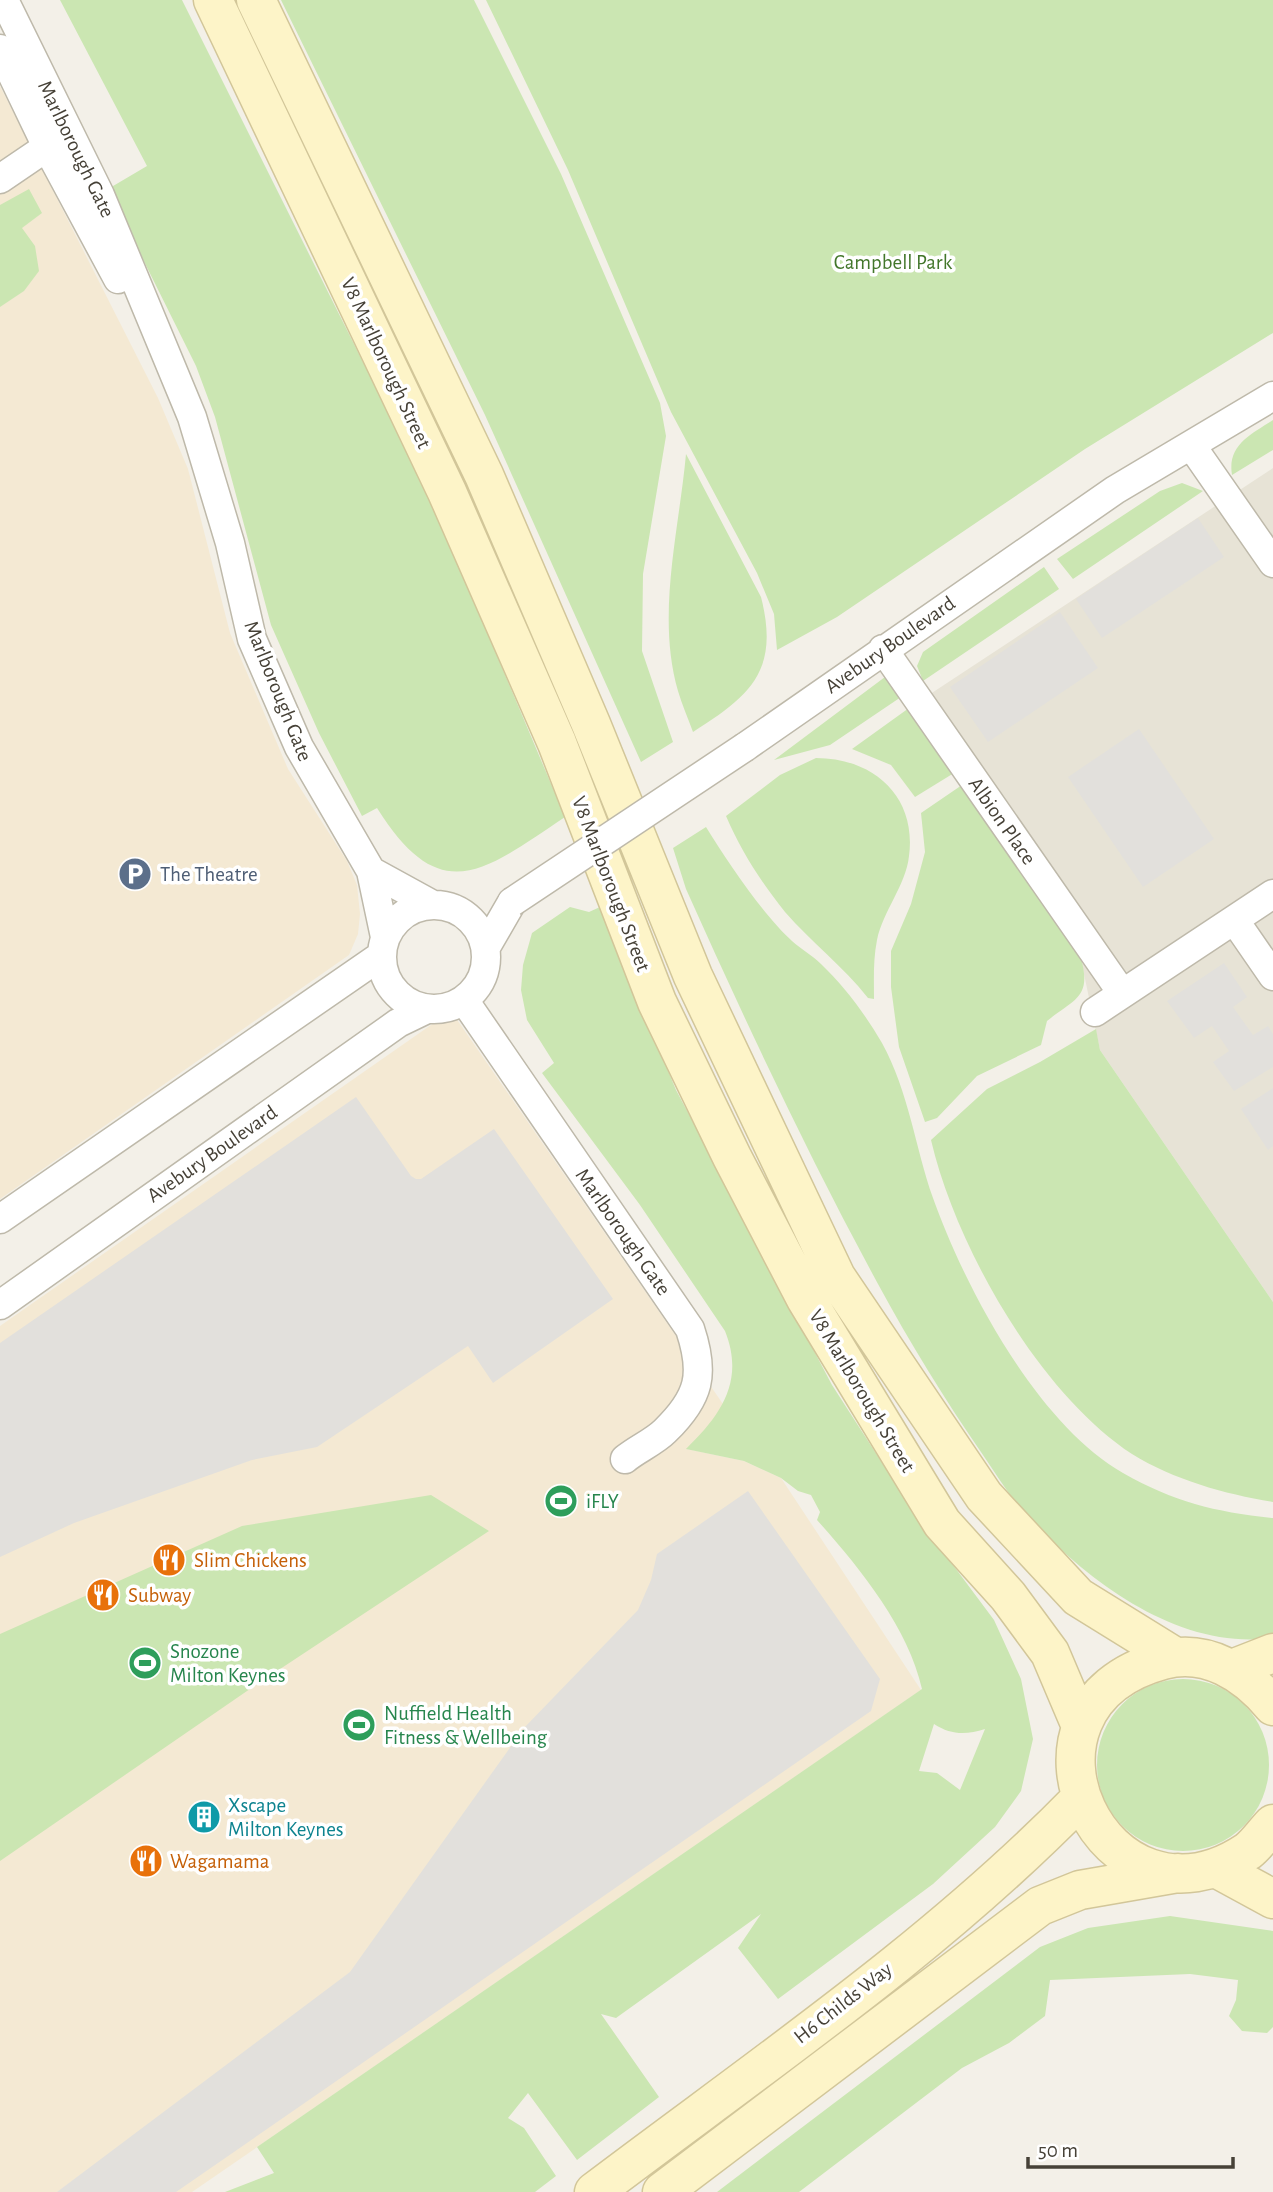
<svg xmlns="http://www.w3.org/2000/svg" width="1273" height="2192" viewBox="0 0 1273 2192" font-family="'Alegreya Sans',sans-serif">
	<rect width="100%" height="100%" fill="#f3f0e8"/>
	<path fill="#e7e3d6" d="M1273,468v834l-173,-252 -20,-95 -171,-247z"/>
	<path fill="#f4e9d3" d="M0,86l158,312 30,71 42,164 58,136 59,92 10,24 3,29 -2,20 -9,21 -349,244z
		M451,1011l272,393 -14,23 -22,22 57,12 37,17 140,212 -729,502h-192v-866z"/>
	<path fill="#cbe6b2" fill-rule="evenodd" d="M60,0h122l246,492 137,325c-81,54 -124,93 -188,-9l-15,8 -43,-83 -48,-108 -56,-208 -19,-51 -88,-177 39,-23z
		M281,0h193l87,174 99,229 6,33 -23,138 -1,77 31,91 -32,20 -156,-347z
		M486,0h787v333l-188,116 -248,168 -60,33 -3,-36 -17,-41 -86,-161 -103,-242z
		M29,189l13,24 -20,15 13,18 4,25 -15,20 -24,16v-102z
		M1273,420v30l-41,25c-5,-30 19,-41 41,-55z
		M686,454l75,143c19,74 -11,99 -68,135 -5,-14 -11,-27 -15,-41 -22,-76 1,-160 8,-237z
		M1182,483l21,8 -130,88 -16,-20 103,-68z
		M1044,567l15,22 -136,92 -6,-15 6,-14z
		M885,677l16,20 -71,48 -56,15z
		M909,708l45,65 -39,24 -24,-32 -39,-16z
		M816,758c57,0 101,38 93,98 -3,29 -26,55 -32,84 -4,20 -3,40 -3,59l-6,-1c-25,-32 -57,-56 -83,-86 -24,-30 -44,-61 -59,-96l54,-41z
		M962,785l118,170c13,43 -5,43 -33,66l-6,24 -64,31 -40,42 -12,4 -26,-75 -8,-60v-36l20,-47 14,-52 -4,-39z
		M706,827c21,34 57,88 86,114 9,8 20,14 29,23 24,23 44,50 61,79 27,49 33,104 51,155 32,90 105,227 190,275 51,29 92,39 150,45v120c-96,13 -189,-59 -250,-127 -15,-17 -27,-37 -40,-56 -38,-55 -73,-112 -105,-171 -70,-129 -132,-261 -192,-395l-13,-41z
		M570,907l19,5 11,-5 76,183 156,295 83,129 79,106 27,59 12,60 -12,52 -26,36 -62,57 -155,115 -40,-51 23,-34 -145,104 -15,-4 58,83 -82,63 -49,-67 -20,25 16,10 32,48 -21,16h-310l49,-19 -17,-26 665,-458c-14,-62 -63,-122 -105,-169l3,-8 -9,-17 -13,-4 -17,-13 -37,-17 -58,-12c35,-34 59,-68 39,-118l-85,-126 -98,-132 12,-10 -27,-43 -6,-30 2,-25 9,-32zM934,1724c17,11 32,11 51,5l-25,61 -23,-17 -18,-2z
		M1096,1029l4,21 173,252v200c-48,-8 -99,-22 -141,-48 -93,-61 -176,-207 -201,-314l56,-51 53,-27z
		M431,1495l58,36 -242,160 -247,170v-227l242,-108z
		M1097 1765a86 86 0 1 1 172 0a86 86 0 1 1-172 0Z
		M1170,1916l103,15v96l-6,6 -25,-2 -13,-15 7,-16 2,-20 -48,-6 -140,6 -5,36 -36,27 -47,25 -163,124h-82l323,-245 48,-19z"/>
	<path fill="#e2e0dc" d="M1198,518l26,39 -122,81 -26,-39z
		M1060,612l38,56 -110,74 -38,-55z
		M1139,729l75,110 -71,48 -75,-110z
		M1224,963l23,34 -14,10 20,28 15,-9 5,8v33l-39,24 -21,-29 16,-11 -17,-25 -18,12 -27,-37z
		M1273,1088v58l-5,4 -27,-41z
		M356,1097l55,79 5,3h5l73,-50 119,170 -120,84 -25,-37 -151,101 -65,13 -178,63 -74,34v-214z
		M748,1491l132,188 -9,32 -695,481h-119l293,-220 174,-244 114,-118 13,-30 6,-26z"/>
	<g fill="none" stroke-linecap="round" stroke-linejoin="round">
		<defs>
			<path id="street" d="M4,0l96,195 92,222 38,126 22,96 47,108 72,124 14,66
				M0,49l47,98 71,132
				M0,179l47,-32
				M1191,445l82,118
				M883,649l239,344
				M745,747l370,-257 158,-94
				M371,871l62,34
				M382 957a52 52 0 1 1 104 0a52 52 0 1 1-104 0Z
				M1235,921l38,55
				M486,947l26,-45
				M464,1000l226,329c15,45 10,68 -25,102 -11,11 -28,18 -40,28
				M1095,1012l178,-118
				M0,1219l382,-264
				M0,1305l398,-282 29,-14"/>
			<path id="secondary" d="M213,0l234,492 110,251 100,259 75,155 74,142 136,224 66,73 42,57 31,73
				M256,0l228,475 107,249 102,252 143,301 148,219 94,101 97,60
				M1232,1669l41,-16
				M1273,1706c-27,-33 -67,-58 -110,-46 -174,47 -58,287 85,191 9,-7 17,-19 25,-27
				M1216,1868l57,31
				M594,2192c165,-125 341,-244 486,-393
				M662,2192l378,-286 40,-16 98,-17"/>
		</defs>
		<use href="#street" stroke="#beb9aa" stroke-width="31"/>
		<use href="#secondary" stroke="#d2c699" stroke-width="41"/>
		<use href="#street" stroke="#fff" stroke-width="28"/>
		<use href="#secondary" stroke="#fdf4c8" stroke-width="38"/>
		<defs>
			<path id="street-bridge" d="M512,902l233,-155"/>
		</defs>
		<use href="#street-bridge" stroke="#beb9aa" stroke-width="31" stroke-linecap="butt"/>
		<use href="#street-bridge" stroke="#fff" stroke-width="28"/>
	</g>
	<defs>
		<symbol id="parking-disc" viewBox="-11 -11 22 22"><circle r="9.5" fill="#5c6f8a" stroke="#fff"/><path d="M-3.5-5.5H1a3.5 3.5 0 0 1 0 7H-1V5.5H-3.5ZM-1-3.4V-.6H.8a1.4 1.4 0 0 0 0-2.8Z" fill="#fff"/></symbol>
		<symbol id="stadium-disc" viewBox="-11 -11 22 22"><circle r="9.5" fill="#2e9e5b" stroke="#fff"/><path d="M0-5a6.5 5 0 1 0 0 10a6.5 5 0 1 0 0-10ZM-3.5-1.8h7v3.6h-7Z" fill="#fff"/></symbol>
		<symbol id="restaurant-disc" viewBox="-11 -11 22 22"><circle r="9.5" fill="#e8710a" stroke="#fff"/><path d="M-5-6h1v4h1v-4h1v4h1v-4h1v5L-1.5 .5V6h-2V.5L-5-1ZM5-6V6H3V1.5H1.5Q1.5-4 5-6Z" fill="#fff"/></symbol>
		<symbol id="building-disc" viewBox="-11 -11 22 22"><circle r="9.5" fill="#0f9aa8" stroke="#fff"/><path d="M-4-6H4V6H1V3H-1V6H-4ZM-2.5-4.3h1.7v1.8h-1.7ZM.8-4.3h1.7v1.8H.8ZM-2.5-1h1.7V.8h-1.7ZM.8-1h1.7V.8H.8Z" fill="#fff"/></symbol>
	</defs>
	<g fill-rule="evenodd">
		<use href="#parking-disc" x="116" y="855" width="38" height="38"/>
		<use href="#stadium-disc" x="542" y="1482" width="38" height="38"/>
		<use href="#restaurant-disc" x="150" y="1541" width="38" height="38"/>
		<use href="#restaurant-disc" x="84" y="1576" width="38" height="38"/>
		<use href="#stadium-disc" x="126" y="1644" width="38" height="38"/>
		<use href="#stadium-disc" x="340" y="1706" width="38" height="38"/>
		<use href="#building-disc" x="185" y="1798" width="38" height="38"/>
		<use href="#restaurant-disc" x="127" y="1842" width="38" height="38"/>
	</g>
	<g text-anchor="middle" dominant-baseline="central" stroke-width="7" stroke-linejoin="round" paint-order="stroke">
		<g font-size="21" fill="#464137" stroke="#fff">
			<text transform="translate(76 149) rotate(64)">Marlborough Gate</text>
			<text transform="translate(386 363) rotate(65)">V8 Marlborough Street</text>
			<text transform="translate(890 645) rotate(-35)">Avebury Boulevard</text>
			<text transform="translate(278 691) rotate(68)">Marlborough Gate</text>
			<text transform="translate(1002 821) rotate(55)">Albion Place</text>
			<text transform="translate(611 884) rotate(69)">V8 Marlborough Street</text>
			<text transform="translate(212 1154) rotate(-35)">Avebury Boulevard</text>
			<text transform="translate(623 1232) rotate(55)">Marlborough Gate</text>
			<text transform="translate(862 1391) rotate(59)">V8 Marlborough Street</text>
			<text transform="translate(843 2003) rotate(-38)">H6 Childs Way</text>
		</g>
		<g font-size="21" fill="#43772b" stroke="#fff">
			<text x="893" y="262">Campbell Park</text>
		</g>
		<g font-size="21" fill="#4e5e75" stroke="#fff" text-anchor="start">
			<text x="160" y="874">The Theatre</text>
		</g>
		<g font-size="21" fill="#27864d" stroke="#fff" text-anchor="start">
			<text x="586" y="1501">iFLY</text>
			<text x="170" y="1651">Snozone<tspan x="170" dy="24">Milton Keynes</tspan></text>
			<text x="384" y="1713">Nuffield Health<tspan x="384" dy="24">Fitness &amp; Wellbeing</tspan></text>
		</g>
		<g font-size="21" fill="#c56008" stroke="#fff" text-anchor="start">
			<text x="194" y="1560">Slim Chickens</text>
			<text x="128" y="1595">Subway</text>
			<text x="170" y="1861">Wagamama</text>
		</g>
		<g font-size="21" fill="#0d838f" stroke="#fff" text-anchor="start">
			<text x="228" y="1805">Xscape<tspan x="228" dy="24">Milton Keynes</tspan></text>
		</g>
	</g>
	<path d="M1028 2157v10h205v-10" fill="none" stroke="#464137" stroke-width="3.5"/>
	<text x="1038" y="2157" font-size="21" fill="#464137" stroke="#ffffff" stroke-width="5" paint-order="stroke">50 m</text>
</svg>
